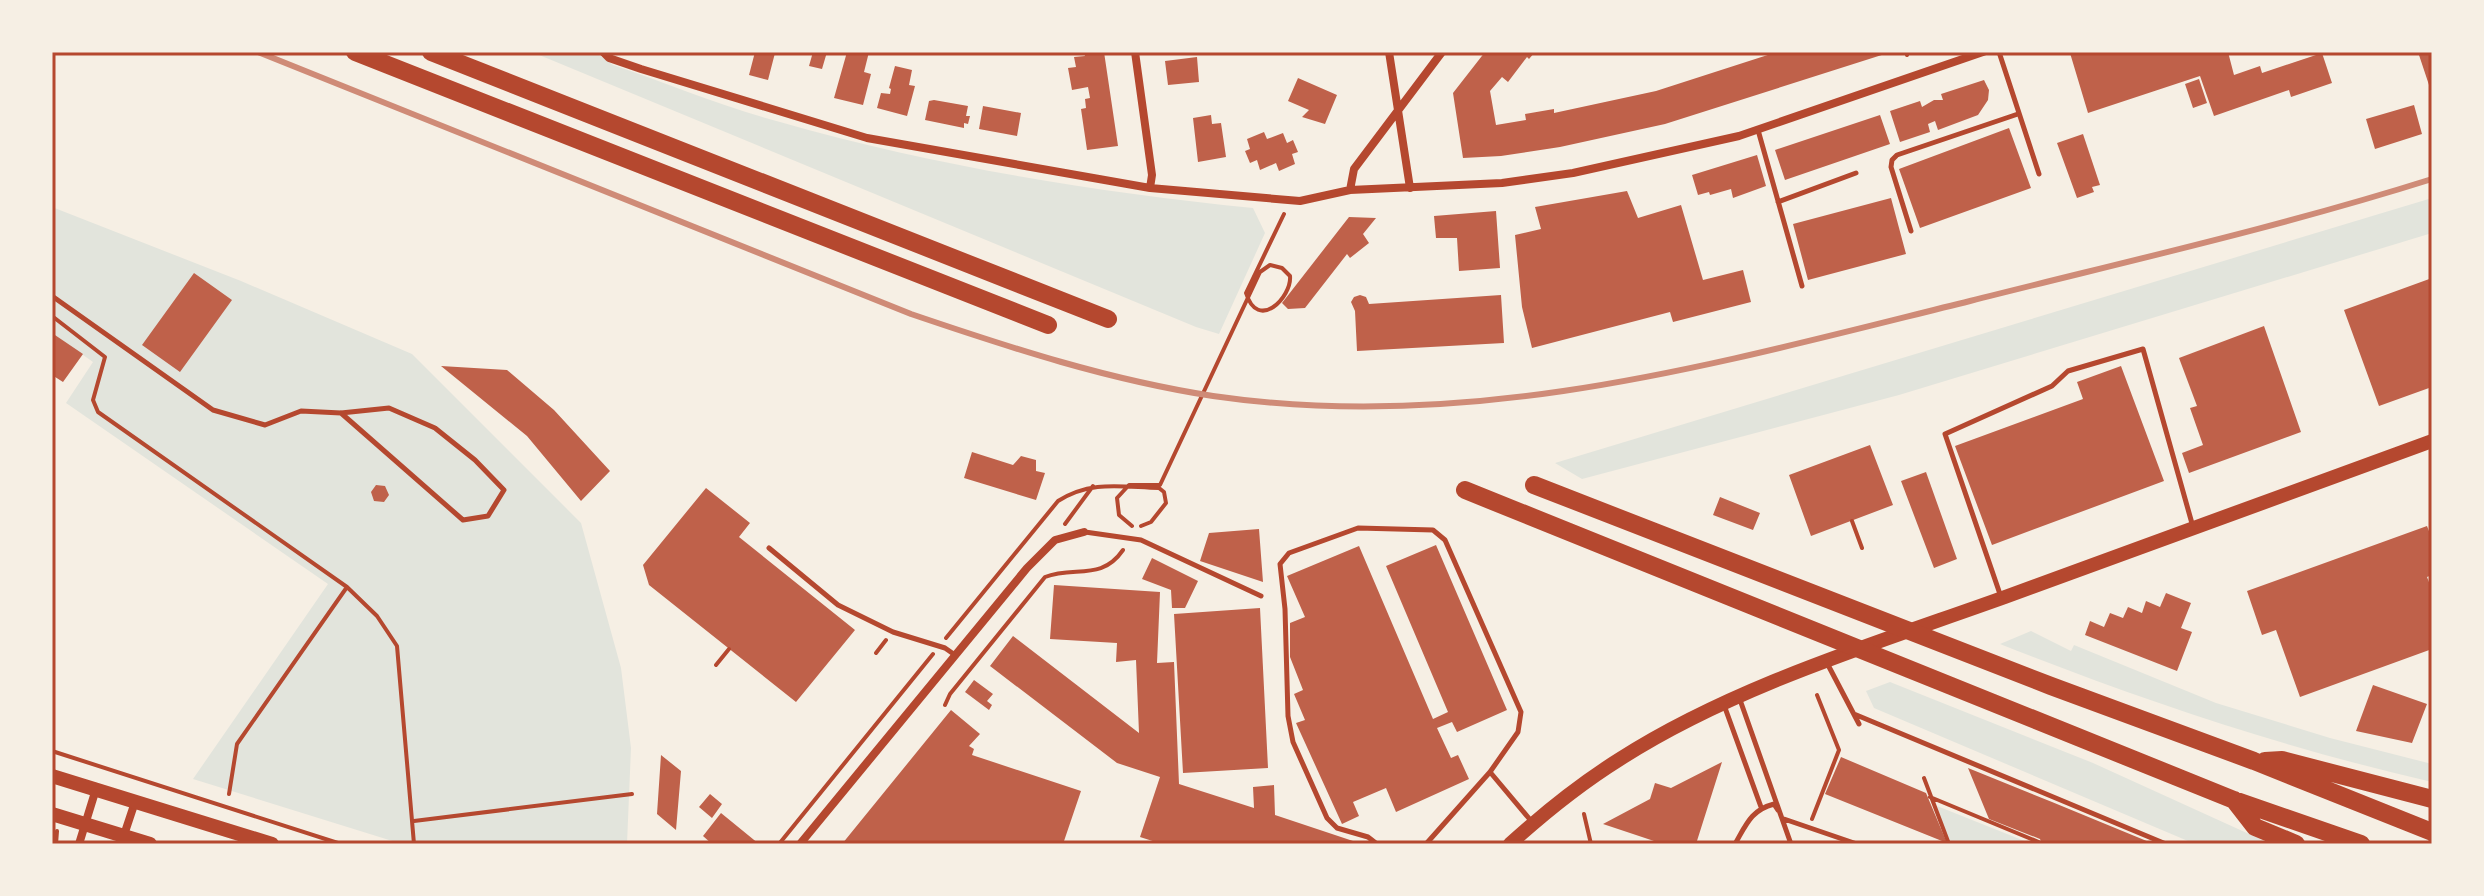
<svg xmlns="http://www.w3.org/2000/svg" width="2484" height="896" viewBox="0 0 2484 896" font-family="'Open Sans',sans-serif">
	<rect width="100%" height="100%" fill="#f6efe4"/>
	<path fill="#e2e4dc" d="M532,52h63l18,13c56,19 111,42 167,57 155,44 313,70 473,86l12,25 -46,101 -23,-7z
		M2432,198v35l-533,162 -317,84 -27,-16z
		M52,207l189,74 171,73 169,169 40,145 10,80 -4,96h-225l-209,-65 135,-195 -262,-181 27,-41 -41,-29z
		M2031,631l40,20 3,-6 142,58 114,35 102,26v18c-148,-34 -291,-82 -432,-138z
		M1890,682l203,81 178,81h-76l-321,-136 -8,-17z
		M1937,806l90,36 -1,2h-77z"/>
	<path fill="#bf614a" d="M755,52l20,1 -7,27 -19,-5z
		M813,52h14l-5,17 -13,-3z
		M847,52h22l-5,20 7,2 -8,31 -29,-7z
		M1084,52h20l14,94 -31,4 -6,-41 5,-1 -1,-9 5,-1 -2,-11 -16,3 -4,-22 8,-1 -2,-10 11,-1z
		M1485,52h50l-6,7 -2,-2 -19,25 -6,-5 -12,14 6,34 30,-5 -1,-6 29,-5v4l102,-22 121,-39 111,1 -223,71 -105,23 -59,9 -38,2 -10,-65z
		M2228,52l6,23 26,-9 2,7 60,-20 10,30 -41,14 -2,-7 -75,26 -14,-40 -112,37 -18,-60z
		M2418,52h14v39h-1z
		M1197,57l2,25 -31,3 -3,-24z
		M895,66l17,4 -3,15 6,1 -8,30 -30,-8 4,-15 9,1 1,-5 -2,-1z
		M1298,78l39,17 -12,29 -23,-7 7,-7 -21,-9z
		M2199,79l8,24 -14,5 -8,-24z
		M1984,80l5,10 -1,10 -10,15 -40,15 -3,-9 -7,3 2,8 -30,10 -10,-31 30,-10 2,6 12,-7h9l-2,-6z
		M934,100l34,6 -2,10h4l-2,8 -4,-1v5l-39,-8 4,-19z
		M2414,105l8,29 -47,15 -9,-30z
		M983,106l38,7 -4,23 -38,-7z
		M1211,115l1,9 9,-1 5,34 -28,5 -5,-44z
		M1880,115l10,29 -105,36 -10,-30z
		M2009,128l22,60 -111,40 -21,-59z
		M1264,132l3,7 16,-6 4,10 6,-3 5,12 -6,2 3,10 -16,7 -3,-8 -16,7 -3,-10 -7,3 -5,-12 5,-2 -3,-10z
		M2083,134l17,51 -8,2 2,5 -17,6 -20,-55z
		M1757,155l9,31 -33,12 -2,-9 -21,6 -1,-3 -11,3 -6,-20z
		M1627,191l11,27 43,-13 22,75 40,-10 8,32 -78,20 -3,-10 -138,36 -10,-41 -7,-72 26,-6 -6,-22z
		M1891,198l15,56 -98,26 -15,-56z
		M1496,211l4,57 -41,3 -2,-33h-21l-2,-22z
		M1349,217l27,1 -13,16 6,9 -19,15 -3,-4 -42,54 -17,1 -6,-6z
		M194,273l38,27 -52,72 -38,-27z
		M2432,278v118l-3,-8 -50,18 -35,-96z
		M1360,295l6,2 3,7 132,-9 3,48 -147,8 -2,-40 -4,-9 3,-5z
		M2264,326l37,106 -112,41 -7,-20 21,-8 -13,-37 7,-2 -18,-48z
		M52,333l31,21 -20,28 -11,-7z
		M441,366l66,4 47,40 56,61 -29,30 -54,-65z
		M2121,366l43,115 -172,64 -37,-99 128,-47 -6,-17z
		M1870,445l23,60 -82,31 -22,-61z
		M972,452l41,13 8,-9 15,4v11l9,2 -9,27 -72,-22z
		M1926,472l31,87 -23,9 -33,-87z
		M376,485l9,1 4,9 -5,7 -10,-1 -3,-9z
		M706,488l44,35 -11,14 116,93 -59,72 -147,-117 -6,-20z
		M1720,497l40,16 -7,17 -40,-15z
		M2427,526l5,13v36l-5,2 5,13v59l-132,48 -24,-67 -14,5 -15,-44z
		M1259,529l4,53 -63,-21 9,-28z
		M1436,545l71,165 -50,22 -5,-10 -15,6 14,30 7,-3 11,24 -73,33 -10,-24 -33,14 6,14 -17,8 -46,-101 9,-3 -11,-26 9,-4 -13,-33v-34l15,-6 -18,-41 72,-30 74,173 15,-7 -62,-146z
		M1152,558l46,23 -13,27h-13l-1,-18 -29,-11z
		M1054,585l106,7 -3,71 17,-1 5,122 75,24 -1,-21 21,-2 1,30 87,29h-200l-22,-7 20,-60 -43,-14 -127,-97 23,-30 126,97 -3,-73 -20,2 1,-19 -67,-4z
		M2166,593l25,10 -10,25 11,4 -15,39 -92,-36 5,-14 14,6 6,-14 13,5 5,-11 14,6 4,-12 14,6z
		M1260,608l8,160 -85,5 -9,-159z
		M974,680l19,14 -6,7 5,4 -3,5 -24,-18z
		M2373,685l54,19 -15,39 -56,-12z
		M951,710l29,24 -11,12 5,3 -2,6 109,36 -18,53h-221z
		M661,755l20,16 -5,59 -19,-16z
		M1841,757l85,36 21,50 -122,-49z
		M1722,762l-26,82h-33l-60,-20 47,-25 5,-16 16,5z
		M1968,768l84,34 102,42h-112l-2,-5 -51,-20z
		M710,794l12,10 -10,14 -13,-11z
		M721,813l38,31h-47l-9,-8z"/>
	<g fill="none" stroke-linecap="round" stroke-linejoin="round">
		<path stroke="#b5482f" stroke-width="4" d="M1906,52l1,3
			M52,316l53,41 -12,43 5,12 249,175 30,29 20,30 17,198
			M1852,521l10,27
			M1065,524l28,-38
			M1132,526l-13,-11 -2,-17 12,-13h31l100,-213 10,-7 12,3 8,8c2,21 -32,56 -44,17l38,-79
			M946,638l112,-137c33,-21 63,-14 101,-13l5,4 2,11 -15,19 -10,4
			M876,653l10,-13
			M716,665l13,-16
			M945,705l5,-11 95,-117c29,-12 56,5 78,-27
			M52,751l289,93
			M1924,778l25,66
			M229,794l8,-50 110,-157
			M1930,797l111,46
			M1584,814l7,30
			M1812,819l27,-69 -22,-55
			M414,821l218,-27
			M56,844l1,-13
			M779,844l154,-190"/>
		<path stroke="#b5482f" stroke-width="5" d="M1999,52l40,122
			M1758,130l44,156
			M1778,202l78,-29
			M1911,231l-20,-64 1,-7 5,-5 121,-41
			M52,296l161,114 52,15 36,-14 40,2 48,-5 46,20 40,32 29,30 -16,26 -25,4 -122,-107
			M1085,532l56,8 120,56
			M769,548l69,57 55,27 52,16 10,7
			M2001,597l-56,-163 107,-48 16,-15 75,-22 50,178
			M1827,663l32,61
			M1739,697l52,147
			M1724,705l37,102
			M1854,714l312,130
			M1784,819l73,25
			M1377,844l-9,-7 -31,-9 -10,-10 -34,-76 -5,-26 -3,-107 -5,-45 9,-11 69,-25 75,2 12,10 76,172 -3,20 -28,40 42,50
			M1426,844l64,-72
			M1735,844c11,-19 16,-34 39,-40l4,6"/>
		<path stroke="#b5482f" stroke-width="8" d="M603,52l6,6 32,11 226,69 283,50 150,13 50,-11 152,-7 71,-10 166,-37 244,-84
			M1135,52l17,123 -2,13
			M1389,52l21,136
			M1350,190l4,-21 88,-117
			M79,844l17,-55
			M121,844l14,-42
			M800,844l227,-276 28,-28 29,-8"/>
		<path stroke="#b5482f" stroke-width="14" d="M52,776l220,68
			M52,814l98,30
			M1510,844c34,-31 70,-60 110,-85 114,-73 257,-116 385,-162 142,-52 284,-104 427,-156"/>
		<path stroke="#b5482f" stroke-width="18" d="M355,52l693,273
			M431,52l677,267
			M1534,485l517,201 203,75 178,71
			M1465,490l769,310 127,44
			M2265,761l17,-1 150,39
			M2234,800l21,27 41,17"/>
		<path stroke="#cf8b77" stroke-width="6" d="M258,52l653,262c100,34 198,66 302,82 261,38 506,-33 757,-95 154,-39 310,-74 462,-122"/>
	</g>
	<rect width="2484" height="896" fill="none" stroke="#f6efe4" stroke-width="108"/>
	<rect x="54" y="54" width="2376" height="788" fill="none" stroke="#b5482f" stroke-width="3"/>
</svg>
